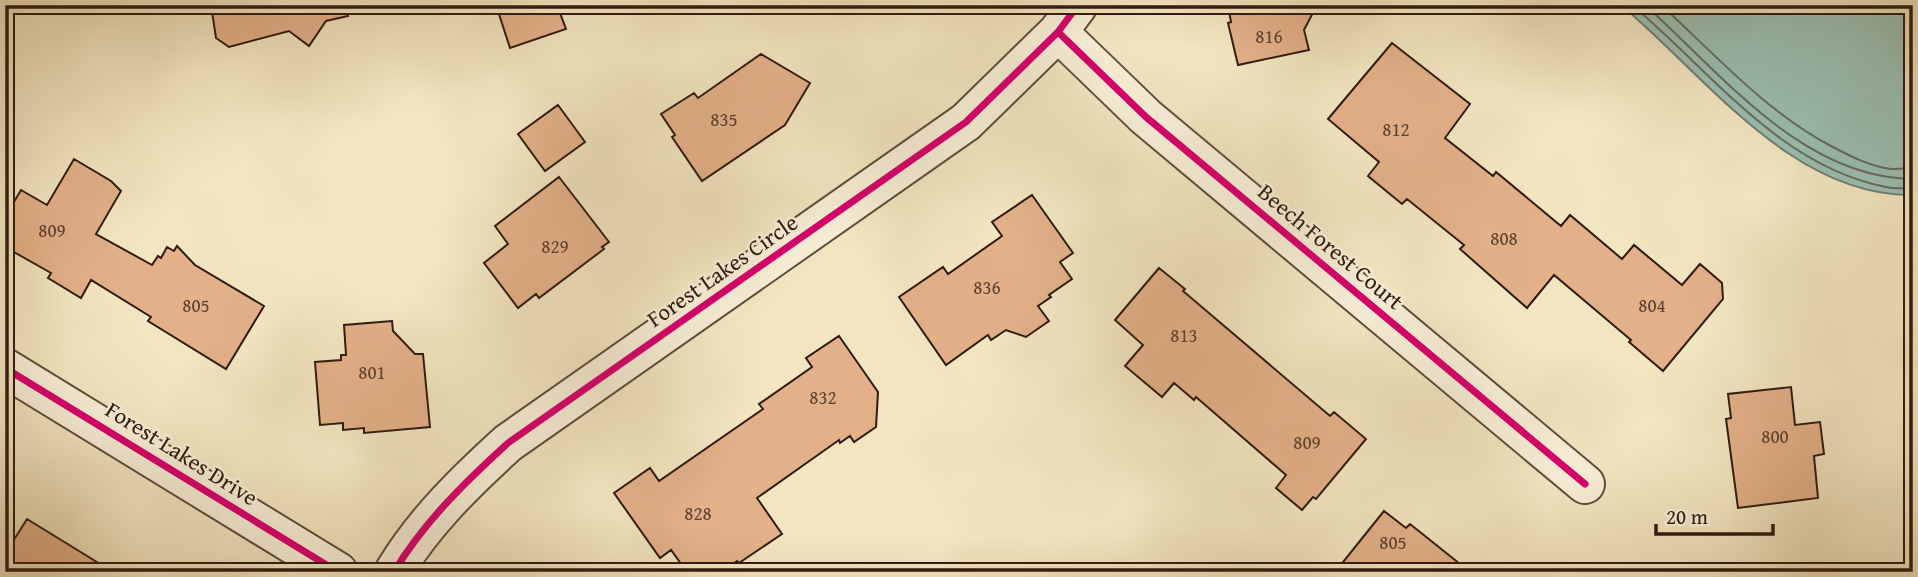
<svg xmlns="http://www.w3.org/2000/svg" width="1918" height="577" viewBox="0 0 1918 577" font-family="'Gentium Book Plus',serif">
	<rect width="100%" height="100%" fill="#f2e6c1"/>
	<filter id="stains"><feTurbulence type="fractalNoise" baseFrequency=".00286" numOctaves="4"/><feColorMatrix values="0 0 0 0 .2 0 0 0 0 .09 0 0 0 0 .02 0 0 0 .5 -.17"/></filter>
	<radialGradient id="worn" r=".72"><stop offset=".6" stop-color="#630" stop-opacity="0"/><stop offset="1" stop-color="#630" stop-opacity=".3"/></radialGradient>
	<path fill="#9bc0b2" stroke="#707e72" stroke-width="2" d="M1621,5h292v190c-121,2 -208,-120 -292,-190z"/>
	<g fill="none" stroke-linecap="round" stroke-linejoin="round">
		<path stroke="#666d62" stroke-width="2" d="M1632,5c79,66 147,161 254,182 9,2 18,1 27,1
			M1645,5c76,68 157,173 268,174
			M1661,5c55,50 104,106 170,141 19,10 38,20 60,23 7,0 15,-1 22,-1"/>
	</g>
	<path fill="#e3b189" stroke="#301a11" stroke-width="2" d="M211,5h135l2,11 -22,5 -17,25 -20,-15 -60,16 -13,-9z
		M496,5h61l9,24 -56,19z
		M1228,5h89l-13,25 5,20 -71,15 -10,-42 3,-1z
		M1392,43l78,61 -25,34 48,38 3,-4 65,54 9,-11 52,44 12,-14 48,40 18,-21 22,19 1,16 -60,72 -34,-29 2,-2 -77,-65 -27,33 -67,-59 4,-4 -57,-46 -5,5 -34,-28 11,-14 -51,-43z
		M761,54l49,29 -25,42 -83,56 -30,-44 3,-2 -14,-21 33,-21 4,5z
		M558,105l27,37 -40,29 -27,-37z
		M74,159l37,22 10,10 -25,43 56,31 6,-9 3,2 6,-11 7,4 3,-5 18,19 69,41 -38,63 -78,-48 3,-4 -60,-37 -10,18 -33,-20 3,-5 -46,-26v-30l16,-27 26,15z
		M559,177l50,65 -7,5 2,2 -65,49 -3,-4 -18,14 -34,-45 24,-19 -13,-18z
		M1032,195l41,58 -13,9 12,17 -23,16 2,2 -13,9 11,15 -23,16 -20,-7 -15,10 -3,-5 -42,30 -47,-68 44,-30 5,7 54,-38 -10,-14z
		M1159,268l26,21 -2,2 147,125 4,-4 32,27 -50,60 -3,-2 -11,13 -26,-22 10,-13 -90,-78 -2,3 -20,-17 -12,14 -37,-31 18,-21 -28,-25z
		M392,321l1,10 22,23h8l7,73 -66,6v-5l-21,2v-7l-23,2 -5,-63 26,-2v-5h5l-2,-30z
		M839,336l39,56 -2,35 -22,15 -4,-6 -10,7 -1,-3 -82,58 25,36 -43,29 -2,-2 -15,11h-35l-16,-22 -11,8 -46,-65 36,-25 9,13 104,-72 -4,-5 53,-37 -6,-9z
		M1791,387l4,38 25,-3 4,32 -10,2 4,42 -80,10 -12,-89 5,-1 -3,-24z
		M1384,511l22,17 4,-4 60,48h-135z
		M27,519l86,53h-108v-18z"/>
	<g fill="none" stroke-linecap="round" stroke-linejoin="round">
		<defs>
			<path id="street" d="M1058,32l88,85 439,367
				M5,368l333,204
				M394,572c29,-49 72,-91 114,-129l458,-321 92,-90 20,-27"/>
		</defs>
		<use href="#street" stroke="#604d3d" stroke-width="42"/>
		<use href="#street" stroke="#f7efd7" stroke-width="38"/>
		<defs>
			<path id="cycleway" d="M1058,32l88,85 439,367
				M5,368l333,204
				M394,572c29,-49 72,-91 114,-129l458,-321 92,-90 20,-27"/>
		</defs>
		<use href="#cycleway" stroke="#f7efd7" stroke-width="11"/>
		<use href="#cycleway" stroke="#d6006c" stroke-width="7"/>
	</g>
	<g text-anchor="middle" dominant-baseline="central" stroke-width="5" stroke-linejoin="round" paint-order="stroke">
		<g font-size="19" fill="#5d402f">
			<text x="1269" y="36">816</text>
			<text x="724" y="119">835</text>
			<text x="1396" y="129">812</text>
			<text x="52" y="230">809</text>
			<text x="1504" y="238">808</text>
			<text x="555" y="246">829</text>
			<text x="987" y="287">836</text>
			<text x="196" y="305">805</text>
			<text x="1652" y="305">804</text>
			<text x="1184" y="335">813</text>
			<text x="372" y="372">801</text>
			<text x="823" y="397">832</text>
			<text x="1775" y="436">800</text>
			<text x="1307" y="442">809</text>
			<text x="698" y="513">828</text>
			<text x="1393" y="542">805</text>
		</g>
		<g font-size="23" fill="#301a11" stroke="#f7efd7">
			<text transform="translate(1331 246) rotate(40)">Beech Forest Court</text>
			<text transform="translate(722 270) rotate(-35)">Forest Lakes Circle</text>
			<text transform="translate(182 453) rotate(32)">Forest Lakes Drive</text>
		</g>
	</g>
	<rect width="1918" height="577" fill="none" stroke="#f2e6c1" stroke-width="28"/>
	<rect x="7" y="7" width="1904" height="563" fill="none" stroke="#301a11" stroke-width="3.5"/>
	<rect x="14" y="14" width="1890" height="549" fill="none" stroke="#301a11" stroke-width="2"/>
	<path d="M1656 524v10h117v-10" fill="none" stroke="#301a11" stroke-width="3.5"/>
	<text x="1666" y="524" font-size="21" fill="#301a11" stroke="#f7efd7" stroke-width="5" paint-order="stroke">20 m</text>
	<rect width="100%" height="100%" filter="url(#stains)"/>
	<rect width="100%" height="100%" fill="url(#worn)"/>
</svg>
